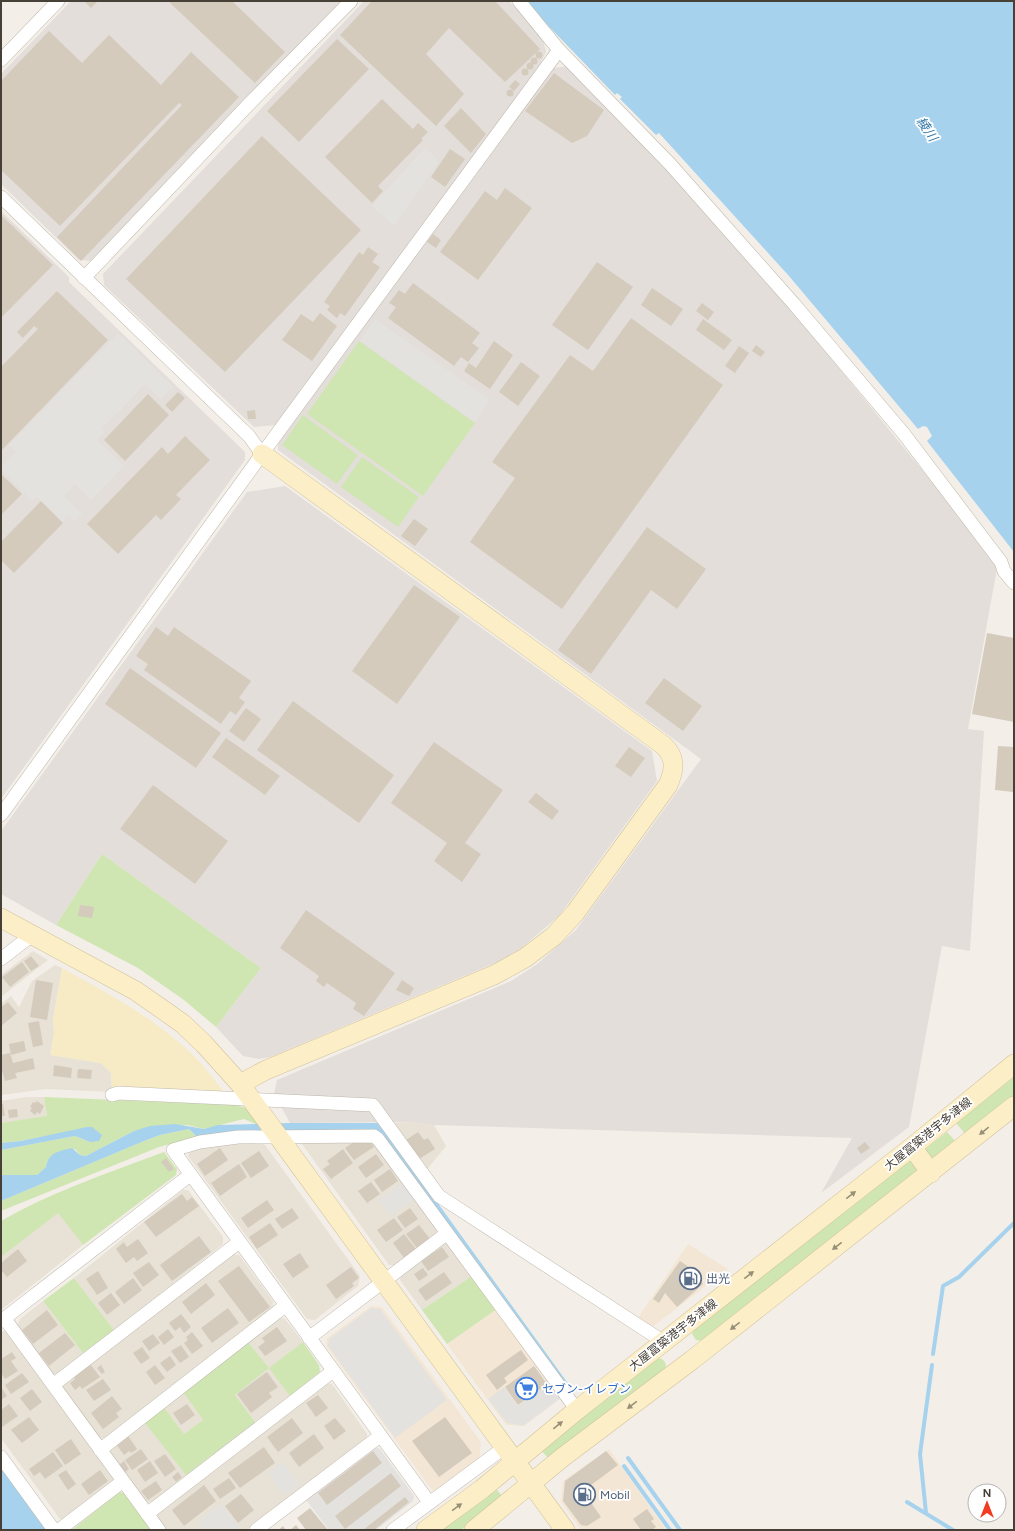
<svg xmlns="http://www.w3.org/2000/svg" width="1015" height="1531" viewBox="0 0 1015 1531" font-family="Figtree,'Noto Sans JP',sans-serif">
	<rect width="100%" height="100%" fill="#f3efe8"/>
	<path fill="#e7e1d6" d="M33,951l15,9 -47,37v-22z
		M55,965l7,3 -9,51 1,14 -4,22 51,8 10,10 1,19 -66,-3 -45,6v-91l10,-8 8,11 13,-26z
		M27,1097h17l3,20 -46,6v-22z
		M410,1122l24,3 12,21 -21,26 -32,-49z
		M303,1139l69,1 65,88 -1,6 -41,31h-6l-87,-121z
		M261,1142l4,3 95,131 -2,10 -43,34 -8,-1 -119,-163 2,-5 26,-6z
		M183,1190h5l35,47v7l-109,86 -40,-52z
		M58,1212l25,33 -82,65v-53z
		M443,1244h6l23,32 -50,34 -22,-30 1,-6z
		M233,1254l6,1 34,46v8l-167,129h-8l-35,-48 1,-7z
		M43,1301l40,52 -25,21h-5l-35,-49 2,-6z
		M280,1318l5,1 18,23 -33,26 20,28 -35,26 -20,-27 34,-27 -21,-26z
		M3,1331l7,1 104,146 -1,7 -47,35 -6,-1 -59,-81v-106z
		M326,1383l6,1 35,50v4l-121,92h-80l-9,-11 1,-7z
		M183,1392l20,28 -19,14 -21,-28z
		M144,1422l42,53 -34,27h-7l-35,-47 1,-8z"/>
	<path fill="#f4e6d4" d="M688,1244l40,25 -77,59 -11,-8 -1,-4z
		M371,1306l11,1 99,135 -2,19 -44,33 -109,-148 1,-8z
		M497,1309l64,89 -37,28 -18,-1 -59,-81z
		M609,1449l56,79 -3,2h-81l-20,-28 2,-21z"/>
	<path fill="#e3ded9" d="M71,1h271l-251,260 -12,-1 -78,-76v-110z
		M364,1h145l33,34 4,17 -6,12 -263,361 -23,2 -150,-142 -1,-11z
		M569,66l115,123 114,129 200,245 -30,166 16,2 -14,220 -28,-5 -33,181 -88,66 31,-55 -418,-13 -24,-3 -120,1 -16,-29 3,-14 234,-99 25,-16 40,-35 125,-171 -423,-309v-6l94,-132 182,-244z
		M1,211l68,66v5l176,170v8l-244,339z
		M285,486l367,265 5,30 -98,135 -40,34 -24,13 -225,94 -11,2 -16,-3 -27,-29 45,-59 -159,-114 -46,71 -55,-31v-63l246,-339z"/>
	<path fill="#cfe6b2" d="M359,341l116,82 -52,73 -116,-82z
		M303,415l55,40 -21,29 -55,-39z
		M362,457l57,40 -21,30 -57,-40z
		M102,854l159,114 -45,59 -32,-27 -46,-32 -82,-43z
		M1014,1077v19l-48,39 -10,-12z
		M44,1097l191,8 11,3 12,17 -14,-6 -40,10 -17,-4 -53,6 -48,25 -6,-1 -5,-6 -28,12 -1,6 -9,8h-36v-25l74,-14 15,6 2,-15 -71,14 -20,2v-20l46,-7z
		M189,1129l8,8 -38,10 -158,64v-10l143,-60 16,-6z
		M947,1132l9,10 -23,19 -9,-11z
		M164,1152l13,17 -1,6 -93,70 -25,-32 -57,44v-36c50,-29 109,-49 163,-69z
		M911,1161l8,9 -216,171 -7,-1 -4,-6 1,-3 215,-169z
		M472,1276l25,33 -50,35 -25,-34z
		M74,1278l40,52 -31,23 -40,-52z
		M248,1342l21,26 34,-26 16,23 1,7 -30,24 -21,-28 -34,27 20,27 -69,53 -42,-53 19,-16 21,28 19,-14 -20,-28z
		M659,1358c6,2 8,6 6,12l-110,82 -8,5 -7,-8z
		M497,1490l5,6 -41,34h-19z
		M119,1492l6,1 28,37h-81z"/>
	<path fill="#f6ebc5" d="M62,968c42,23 85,46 121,78 16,13 28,30 41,46l-112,-5 -1,-14 -10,-10 -51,-8 4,-22 -1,-14z"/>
	<path fill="#e4e2df" d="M425,148l14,13 -45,65 -22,-20z
		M375,319l115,81 -15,22 -115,-81z
		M118,333l55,54 -12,12 -16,-15 -43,44 3,4 -8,8 27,26 -33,34 -16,-16 -11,12 18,18 -8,7 -6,-6 -6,7 -25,-25 -5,4 -31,-31v-3l15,-15 -7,-7z
		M403,1182l12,17 -24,17 -12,-16z
		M371,1308l9,1 67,91 -52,38 -67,-92 1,-7z
		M549,1382l12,16 -38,28 -16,-3 -19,-24 16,-12 14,19z
		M374,1447l6,2 34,47 -1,5 -37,29h-47l-23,-30z
		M283,1462l17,23 -15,11 -17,-23z
		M221,1504l20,26h-37l-6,-8z"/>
	<path fill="#a6d2ed" d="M527,1h487v551l-87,-111 5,-5 -5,-9 -4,-1 -5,3 -129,-153 -130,-143 -3,2 -36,-36 2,-2 -5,-4 -2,2 -81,-84z
		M290,1123h90l192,266 -3,3 -186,-256 -186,1 -8,-8 -29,6 -16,6 -143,60v-26h36l9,-8c2,-15 14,-16 26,-19l8,7 6,1 48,-25 16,-5 25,-2 29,5 14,-4z
		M87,1127h5l10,8 -3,6 -9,1 -15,-6 -74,14v-7l20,-2z
		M1,1468l45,62h-45z"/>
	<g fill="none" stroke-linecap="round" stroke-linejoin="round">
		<path stroke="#a6d2ed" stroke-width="4" d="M933,1354l10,-68 16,-9 55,-54
			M628,1458l52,72
			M624,1466l46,64
			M907,1502l46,28
			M926,1513l-6,-59 12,-89"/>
	</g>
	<path fill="#d4cbbd" d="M84,1h14l-7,7z
		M168,1h64l53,51 -30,31z
		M372,1h123l45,48 -35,33 -56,-54 -23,26 38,40 -28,32 -96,-91z
		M49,31l33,32 27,-28 52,50 30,-33 48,45 -158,164 -24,-24 125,-132 -3,-2 -119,123 -59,-56v-89z
		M337,39l32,30 -70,73 -32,-31z
		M535.5 55a3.5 3.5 0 1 1 7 0a3.5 3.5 0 1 1-7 0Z
		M530.5 61a3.5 3.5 0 1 1 7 0a3.5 3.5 0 1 1-7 0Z
		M526.5 66a3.5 3.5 0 1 1 7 0a3.5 3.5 0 1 1-7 0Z
		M521.5 72a3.5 3.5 0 1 1 7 0a3.5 3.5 0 1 1-7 0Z
		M554,73l50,37 -17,26 -15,7 -47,-32z
		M515,80l5,4 -6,7 -5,-4z
		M506.5 93a3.5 3.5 0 1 1 7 0a3.5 3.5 0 1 1-7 0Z
		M382,99l31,30 5,-6 10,9 -7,7 2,1 -45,46 5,5 -11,12 -47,-46z
		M461,108l25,26 -15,19 -27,-27z
		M262,136l99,94 -136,142 -99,-93z
		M450,149l15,10 -20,28 -14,-10z
		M505,188l27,20 -54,72 -38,-28 45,-61 12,9z
		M1,215l52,50 -52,53z
		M433,234l8,6 -5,8 -9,-6z
		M368,247l10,7 -6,8 8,5 -35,49 -5,-3 -3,5 -10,-8 3,-4 -6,-4 35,-50 4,3z
		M597,262l36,25 -45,63 -36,-25z
		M413,283l67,50 -8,10 7,5 -11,14 -7,-5 -7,9 -66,-48 8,-11 -7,-4 10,-13 6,4z
		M652,288l31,21 -12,17 -30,-21z
		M57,291l51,49 -107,111v-84l37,-38 -4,-3 -11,12 -6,-6z
		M702,303l12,9 -6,8 -12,-9z
		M320,313l17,13 -25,35 -30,-21 19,-26 12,8z
		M631,318l92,67 -161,224 -92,-67 45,-64 -23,-16 78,-107 23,16z
		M703,319l29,21 -8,10 -28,-20z
		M494,341l19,14 -23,34 -26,-18 5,-8 7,5z
		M756,345l9,7 -4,5 -9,-6z
		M739,346l10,7 -14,20 -10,-7z
		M521,362l19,14 -22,30 -19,-14z
		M178,392l7,6 -13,14 -7,-7z
		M148,394l21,21 -44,46 -21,-21z
		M255,410l1,9h-8l-1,-8z
		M185,436l25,24 -34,35 5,4 -20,21 -5,-5 -38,39 -31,-30 75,-77 6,7z
		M1,474l21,20 -21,21z
		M41,501l22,22 -49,50 -13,-13v-18z
		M414,519l14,10 -13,17 -14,-10z
		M647,527l59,42 -29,40 -26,-19 -60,84 -33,-24z
		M414,585l46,32 -63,87 -45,-33z
		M156,627l12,9 6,-9 77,54 -12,17 6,4 -9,13 -6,-4 -9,13 -77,-54 4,-6 -12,-8z
		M987,633l27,5v84l-42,-8z
		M130,668l91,65 -25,35 -91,-64z
		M664,678l38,28 -19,25 -38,-28z
		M293,701l101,74 -35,48 -102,-73z
		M246,708l15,11 -17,23 -15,-11z
		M226,738l54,38 -15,19 -53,-38z
		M434,742l69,48 -38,53 16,11 -19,28 -28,-21 13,-18 -56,-40z
		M998,746l16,1 -1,45 -18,-2z
		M629,747l16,11 -14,19 -16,-11z
		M153,785l75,56 -33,43 -75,-55z
		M536,793l23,18 -7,9 -24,-18z
		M80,905l14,2 -2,11 -14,-2z
		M306,910l89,63 -31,43 -11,-7 3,-6 -29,-20 -3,4 -8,-6 3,-5 -39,-28z
		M31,956l8,10 -8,5 -7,-10z
		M22,962l7,10 -19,15 -8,-10z
		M36,980l17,3 -6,37 -17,-3z
		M402,980l12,8 -5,8 -13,-6z
		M8,1002l9,11 -16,13v-19z
		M39,1021l4,24 -10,2 -5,-24z
		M24,1041l2,10 -15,4 -2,-11z
		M10,1053l3,10 20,-5 2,11 -20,4 2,5 -12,3 -4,-14v-12z
		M54,1065l18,3 -1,10 -18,-2z
		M78,1069l14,1 -1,9 -14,-1z
		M37,1101l7,5 -4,8 -3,-2 -2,3 -5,-4 2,-3 -2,-1 3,-5 2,1z
		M1,1104h2l2,12h-4z
		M17,1109l1,8 -9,1 -1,-8z
		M418,1132l6,8 4,-2 7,11 -16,10 -13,-19z
		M357,1140l13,1 4,6 -20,13 -9,-12z
		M865,1142l5,6 -9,6 -4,-6z
		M220,1148l8,12 -23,16 -8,-12z
		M343,1149l10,14 -22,16 -8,-10 7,-5 -3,-3z
		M259,1151l10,15 -18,12 -10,-15z
		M376,1154l8,11 -18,13 -8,-11z
		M166,1158l8,11 -5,3 -8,-10z
		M239,1164l8,13 -27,19 -9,-13z
		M390,1169l8,12 -16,11 -8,-12z
		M371,1182l9,12 -13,9 -9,-12z
		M182,1194l5,7 5,-4 7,9 -43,31 -12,-15z
		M267,1200l7,10 -26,18 -7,-10z
		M292,1208l7,10 -17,11 -7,-10z
		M410,1208l8,11 -13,9 -8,-11z
		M394,1218l9,12 -17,12 -9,-12z
		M270,1223l8,12 -21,14 -8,-12z
		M419,1225l11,14 -13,9 -11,-14z
		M404,1234l12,15 -12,9 -11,-15z
		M199,1236l12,16 -39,29 -12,-16z
		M138,1239l10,14 -11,8 -3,-4 -8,6 -10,-14 8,-7 3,5z
		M442,1247l7,10 -21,14 -7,-10z
		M18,1249l9,12 -20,16 -6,-7v-7z
		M300,1253l9,14 -16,11 -10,-14z
		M680,1261l9,6 14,17 -26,23 -12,-14 -6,10 -6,-4z
		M149,1262l10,13 -16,12 -10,-14z
		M239,1266l31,41 -21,15 -31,-41z
		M351,1267l8,11 -7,5 2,3 -18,13 -10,-14z
		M423,1268l5,7 -9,6 -5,-7z
		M98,1271l10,17 -11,7 -11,-16z
		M444,1272l8,11 -26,18 -8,-11z
		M133,1278l9,12 -18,14 -9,-12z
		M206,1283l9,12 -24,19 -9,-12z
		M111,1293l9,12 -13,10 -9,-12z
		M228,1308l11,15 -27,20 -11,-15z
		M47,1310l11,15 -25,19 -11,-14z
		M181,1314l10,13 -7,6 -4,-6 -5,4 -6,-8z
		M277,1327l10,14 -22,15 -7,-9 7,-5 -3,-4z
		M168,1329l6,8 -10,8 -6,-8z
		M192,1332l11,14 -11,8 -8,-11 4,-3 -2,-3z
		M65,1333l10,12 -26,21 -10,-13z
		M153,1334l7,9 -11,8 -7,-10z
		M181,1345l8,12 -9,6 -9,-12z
		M142,1347l8,11 -9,6 -8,-11z
		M521,1350l7,10 -24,18 3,4 -10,8 -11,-15z
		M12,1352l4,6 -5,3 7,10 -13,8 -4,-6v-14z
		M170,1356l6,9 -9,7 -7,-9z
		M90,1364l10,13 -18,12 -2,-3 -5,4 -5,-7 5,-4 -2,-3z
		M101,1365l4,7 -3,2 -5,-6z
		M155,1365l10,13 -10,7 -9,-13z
		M534,1366l13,18 -29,21 -13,-18z
		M267,1372l11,15 -9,6 3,4 -21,16 -14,-19z
		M22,1373l7,9 -18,12 -6,-9z
		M103,1379l8,11 -17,11 -8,-11z
		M1,1387l6,9 -6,4z
		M32,1389l10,13 -12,9 -10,-13z
		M318,1395l10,13 -12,9 -10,-14z
		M112,1396l10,13 -6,4 3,4 -16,12 -12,-16z
		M9,1404l9,12 -16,11 -1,-17z
		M187,1404l8,11 -14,10 -8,-12z
		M29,1417l10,13 -17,13 -11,-13z
		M445,1417l27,36 -33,24 -27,-36z
		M292,1418l11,15 -25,19 -11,-15z
		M335,1418l11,13 -12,9 -10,-14z
		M314,1434l10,14 -25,19 -10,-14z
		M128,1436l9,13 -6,4 -2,-2 -5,4 -8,-11z
		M71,1439l10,15 -16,11 -10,-15z
		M264,1447l11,16 -35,25 -12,-15z
		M141,1449l7,10 -16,11 -7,-10z
		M373,1451l9,12 -55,42 -9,-12z
		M606,1451l12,14 -35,26 18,26 -14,9 -6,-1 -18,-24 2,-20z
		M53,1452l10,14 -18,13 -5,-7 -6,4 -5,-7z
		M165,1454l11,15 -11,8 -11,-16z
		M124,1461l5,8 -5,4 -5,-8z
		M150,1461l8,12 -13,9 -8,-12z
		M66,1470l10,14 -8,6 -10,-15z
		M100,1470l8,11 -19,14 -8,-11z
		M178,1472l4,5 -6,5 -4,-5z
		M391,1473l10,13 -56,43 -10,-13z
		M229,1478l7,10 -16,11 -7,-10z
		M156,1481l6,9 -14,10 -7,-9z
		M204,1485l12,16 -32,25 -12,-16z
		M241,1494l13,16 -16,13 -13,-17z
		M405,1497l4,5 -35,28h-11z
		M310,1508l18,22h-22l-9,-12z
		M647,1509l7,10 -3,2 5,6 -4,3h-11l-8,-11z
		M296,1525l4,5h-10z
		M283,1526l3,4h-8z"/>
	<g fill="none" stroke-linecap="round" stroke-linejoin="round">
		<defs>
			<path id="street" d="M519,1l40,49 111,114 124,140 110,130 97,128 3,9 10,12
				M1,60l57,-59
				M1,197l248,239 13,18
				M84,278l166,-175 101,-102
				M1,815l261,-361 297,-404
				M1,959l31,-24
				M112,1095l6,-2 255,12 66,91 225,146
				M5,1319l154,211
				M1,1321l189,-146
				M309,1338l137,-104
				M53,1385l186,-143
				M100,1450l185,-144
				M1,1457l53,73
				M429,1502l-256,-352 27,-8 38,-5 136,-1 4,3 199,271
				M147,1514l186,-143
				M59,1530l64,-49
				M256,1530l124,-94
				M393,1530l112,-83"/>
			<path id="secondary" d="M1,918l135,73 23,16 24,17 21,20 36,40 325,446
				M240,1084l26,-14 228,-95 31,-17 29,-22 21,-23 93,-128c7,-16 8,-28 -5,-40l-401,-291
				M912,1147l19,26
				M426,1530l56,-41 95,-79 335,-263 102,-83
				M474,1530l89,-73 129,-97 322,-254"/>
		</defs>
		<use href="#street" stroke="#beb7ab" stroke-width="14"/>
		<use href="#secondary" stroke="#d1c199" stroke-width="20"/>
		<use href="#street" stroke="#fff" stroke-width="13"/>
		<use href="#secondary" stroke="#fcefc8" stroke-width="19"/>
	</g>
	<defs><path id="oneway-solid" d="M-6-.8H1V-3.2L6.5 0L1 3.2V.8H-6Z"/></defs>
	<g fill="#988f78">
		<use href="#oneway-solid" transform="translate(984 1131) rotate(141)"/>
		<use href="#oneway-solid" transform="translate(851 1195) rotate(-38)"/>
		<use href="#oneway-solid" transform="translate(837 1246) rotate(142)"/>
		<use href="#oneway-solid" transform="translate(749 1275) rotate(-38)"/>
		<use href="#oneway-solid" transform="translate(735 1326) rotate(142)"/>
		<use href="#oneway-solid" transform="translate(632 1405) rotate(143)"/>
		<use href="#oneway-solid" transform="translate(558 1425) rotate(-39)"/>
		<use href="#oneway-solid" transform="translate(457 1507) rotate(-36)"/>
	</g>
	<defs>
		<symbol id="fuel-ring" viewBox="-11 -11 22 22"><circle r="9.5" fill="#fff" stroke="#5c6f8a" stroke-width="1.5"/><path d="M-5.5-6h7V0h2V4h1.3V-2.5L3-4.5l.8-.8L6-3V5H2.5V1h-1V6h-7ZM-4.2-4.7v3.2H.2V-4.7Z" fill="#5c6f8a"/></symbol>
		<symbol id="supermarket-ring" viewBox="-11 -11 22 22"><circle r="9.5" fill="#fff" stroke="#3f7fe0" stroke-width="1.5"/><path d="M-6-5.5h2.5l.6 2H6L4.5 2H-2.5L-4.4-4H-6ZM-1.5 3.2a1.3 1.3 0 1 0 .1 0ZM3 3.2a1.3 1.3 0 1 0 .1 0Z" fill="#3f7fe0"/></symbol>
	</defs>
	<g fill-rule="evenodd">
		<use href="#fuel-ring" x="678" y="1266" width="25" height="25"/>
		<use href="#supermarket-ring" x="514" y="1376" width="25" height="25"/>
		<use href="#fuel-ring" x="572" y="1482" width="25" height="25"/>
	</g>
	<g text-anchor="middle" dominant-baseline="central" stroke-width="3.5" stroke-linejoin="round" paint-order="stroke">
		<g font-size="12" fill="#464037" stroke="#fff">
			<text transform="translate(928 1134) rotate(-39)">大屋冨築港宇多津線</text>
			<text transform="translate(673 1335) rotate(-38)">大屋冨築港宇多津線</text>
		</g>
		<g font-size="12" fill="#4e5e75" stroke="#fff" text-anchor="start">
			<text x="706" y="1279">出光</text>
			<text x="600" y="1495">Mobil</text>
		</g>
		<g font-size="12" fill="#366cbe" stroke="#fff" text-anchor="start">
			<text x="542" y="1389">セブン-イレブン</text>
		</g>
		<g font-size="13" font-style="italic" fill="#3278a6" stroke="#fff">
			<text transform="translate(927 129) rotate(56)">綾川</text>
		</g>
	</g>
	<rect width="1015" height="1531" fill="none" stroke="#464037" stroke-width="4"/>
	<g transform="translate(987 1503)"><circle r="19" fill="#ffffff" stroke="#b5b3af"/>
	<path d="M0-3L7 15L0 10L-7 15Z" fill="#f13c21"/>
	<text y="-6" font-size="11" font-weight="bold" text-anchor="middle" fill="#464037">N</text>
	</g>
</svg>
